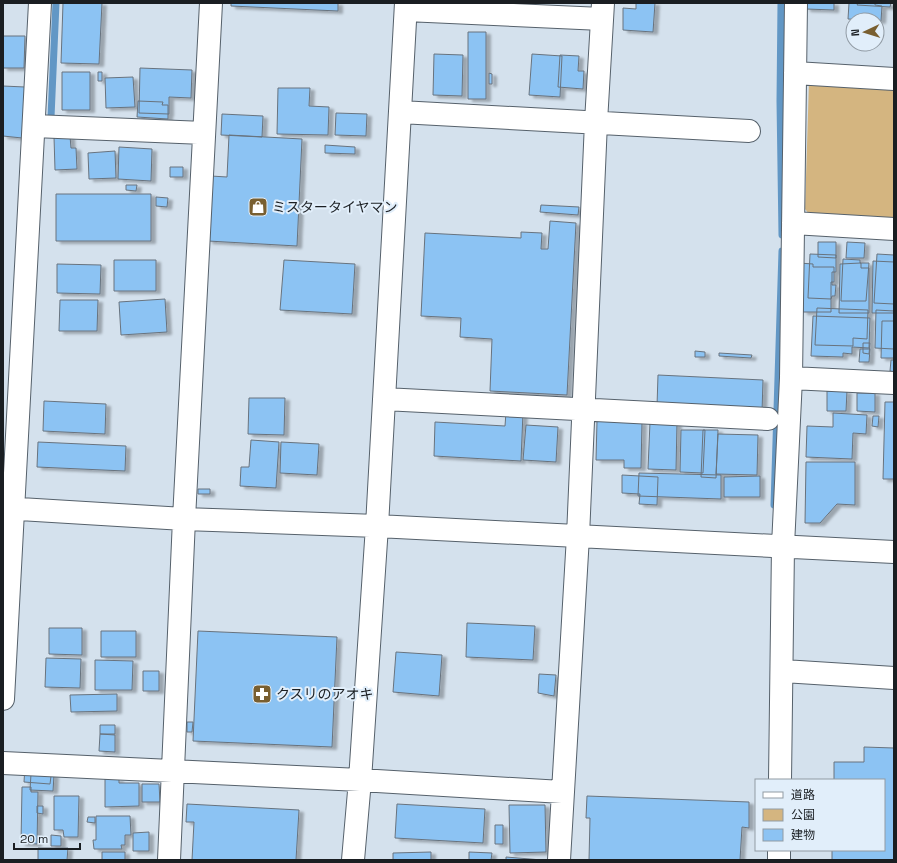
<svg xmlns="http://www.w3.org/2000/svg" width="897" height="863" viewBox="0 0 897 863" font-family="'Space Grotesk','Noto Sans JP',sans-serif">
	<defs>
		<filter id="shadow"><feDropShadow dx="4.5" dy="2.5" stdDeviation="1" flood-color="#0004"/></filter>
	</defs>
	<rect width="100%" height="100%" fill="#d4e1ed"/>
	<path fill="#d4b580" d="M809,82l85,2v137l-84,-6 -5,-6z"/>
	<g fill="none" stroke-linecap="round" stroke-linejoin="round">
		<path stroke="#6297c5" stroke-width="7" d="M781,3l-1,98 2,134
			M51,117l5,-114
			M774,505l8,-254"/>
	</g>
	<path fill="#8cc3f3" stroke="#68737e" filter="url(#shadow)" d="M63,3h39l-3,61 -38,-1z
		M231,3h107v8l-107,-5z
		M636,3h19l-2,29 -30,-2v-22l13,1z
		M806,3h28v7l-28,-1z
		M849,3h26v2l7,1 -1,15 -33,-2z
		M858,3h33l-1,4 -33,-2z
		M468,32h18v67h-18z
		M3,36h22l-1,32h-21z
		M434,54l29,1 -1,41 -29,-1z
		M532,54l30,2 -2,41 -31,-2z
		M560,55l19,1 -1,15h6l-1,18 -25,-2z
		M140,68l52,2 -1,28 -22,-1v17l-30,-1z
		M62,72h28v38h-28z
		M98,72h4v9h-4z
		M489,73l3,1v10h-3z
		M133,77l2,30 -29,1 -1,-30z
		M3,86l22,1 -3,51 -19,-2z
		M278,88h32l-1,18 20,1 -1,28 -51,-1z
		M138,101l25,1 -1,3h6v14l-31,-2z
		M336,113l31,1 -1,22 -31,-1z
		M222,114l41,2 -1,21 -41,-2z
		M229,135l73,4 -5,107 -89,-5 3,-65 16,1z
		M70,136l1,12h5l1,21 -22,1 -1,-33z
		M325,145l30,2v7l-30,-1z
		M119,147l33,2 -1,32 -33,-2z
		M115,151l1,27 -27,1 -1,-26z
		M170,167h13v10h-13z
		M126,185h11l-1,6 -10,-1z
		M56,194h95v47h-95z
		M156,197l12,1 -1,9 -11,-1z
		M541,205l38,2 -1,8 -38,-3z
		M550,221l26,2 -9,172 -77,-4 2,-52 -32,-2 1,-19 -40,-2 4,-83 96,5v-6l21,1 -1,16h7z
		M818,242h18v16l-18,-1z
		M847,242l18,1 -1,15h-18z
		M810,254l26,1v17h-4v13h4l-1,11h-3l-1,3 -23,-1z
		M877,254l17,1v49l-20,-1z
		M843,259l17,1v3h9l-3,38h-25z
		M114,260h42v31h-42z
		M284,260l71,4 -3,50 -72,-4z
		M873,261l21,1v51h-22z
		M799,263l14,1v3h21v15h-3v30h-28z
		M861,263v5h8v45h-30l1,-49z
		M57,264l44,1 -1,29 -43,-1z
		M165,299l2,33 -46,3 -2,-33z
		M60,300h38l-1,31h-38z
		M817,308l51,2 -1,29 -14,-1v8l-38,-1z
		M876,310l18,1v38l-19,-1z
		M813,316l57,2 -1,30 -17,-1v7l-9,-1v4l-32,-1z
		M882,321h12v37h-13z
		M863,343h7l-1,11 -6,-1z
		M860,349h10l-1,13h-10z
		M695,351l10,1v5h-10z
		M719,353l33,2 -1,3 -32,-2z
		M891,360h3v12l-4,-1z
		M658,375l105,5 -1,32 -105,-6z
		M827,391h20l-1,20h-19z
		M857,393h18v19l-18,-1z
		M249,398h36l-1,37 -36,-1z
		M44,401l62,3 -1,30 -62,-3z
		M885,402h9v77h-11z
		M506,412h17l-2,49 -87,-5 1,-34 70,4z
		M833,413l34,2 -1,19 -13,-1 -1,26 -46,-2 1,-31 26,1z
		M873,416h6l-1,11 -6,-1z
		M597,421l45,1 -1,46h-17v-8h-28z
		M650,422l27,1 -1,47 -28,-1z
		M526,425l32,2 -2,35 -33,-2z
		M681,430h24l-2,43 -23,-1z
		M703,430h15l-2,48 -15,-1z
		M718,434l40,1 -1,40 -41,-1z
		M251,440l28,2 -3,46 -36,-2 1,-19h8z
		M38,442l88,4 -1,25 -88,-4z
		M281,442l38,2 -2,31 -37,-2z
		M806,462h49v43l-18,-1 -17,19h-15z
		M639,473l82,2v24l-83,-3z
		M622,475l36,2 -1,28 -18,-1 1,-10 -18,-1z
		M760,476v21h-36v-20z
		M198,489h12v5h-12z
		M467,623l68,3 -2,34 -67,-3z
		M49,628h33v27l-33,-1z
		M101,631h35v26h-35z
		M198,631l139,6 -5,110 -139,-6z
		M396,652l46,3 -3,41 -46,-4z
		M46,658l35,1 -1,29 -35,-1z
		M95,660l38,1 -1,29h-37z
		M143,671h16v20h-16z
		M539,674l17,1 -2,21 -16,-3z
		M117,694v17l-46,1 -1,-17z
		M187,722h6l-1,10h-5z
		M100,725h15v9h-15z
		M100,734l15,1v17l-16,-1z
		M864,747l30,1v112h-62v-10h52v-70h-50v-18h30z
		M25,766l27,2 -2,16 -26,-2z
		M31,774l23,1 -1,16 -23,-1z
		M105,779h14v4h20v23l-34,1z
		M142,784h17l1,18h-18z
		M22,787h9v5h7l-1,52 -16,-1z
		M54,796h25l-1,41h-14l-1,-7h-9z
		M587,796l162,6v26l-7,-1 -2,33h-151l1,-42h-4z
		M187,804l112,6 -3,50h-104l2,-38h-8z
		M397,804l88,5 -2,34 -88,-5z
		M509,805h36l1,47 -36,1z
		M37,806h6v8l-6,-1z
		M96,816h34l1,19h-6v10h-4l1,4h-28l-1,-9h3z
		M88,817h7v6l-8,-1z
		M495,825h8v19h-8z
		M149,832v19h-16v-18z
		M51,835l10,1v10h-10z
		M38,848h30l-1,12h-29z
		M102,852h23v8h-23z
		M431,852v8h-38v-7z
		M469,852l23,1 -1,7h-22z
		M506,857l36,3h-36z"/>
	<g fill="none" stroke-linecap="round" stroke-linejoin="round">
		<defs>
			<path id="minor" d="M406,10l196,9
				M795,73l99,6
				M400,112l349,19
				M34,126l170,7
				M793,223l101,6
				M791,378l103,5
				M384,399l384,20
				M3,508l181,11 193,7 517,26
				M783,671l111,7
				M3,699l37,-696
				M3,763l357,17 202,12
				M780,780l3,-234 8,-168 5,-375
				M169,860l15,-341 27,-516
				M353,860l7,-80 17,-254 29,-523
				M559,860l19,-324 18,-414 7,-119
				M779,860v-10"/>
		</defs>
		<use href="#minor" stroke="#56616b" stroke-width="24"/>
		<use href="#minor" stroke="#fff" stroke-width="22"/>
	</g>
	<defs>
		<symbol id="shop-square" viewBox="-11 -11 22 22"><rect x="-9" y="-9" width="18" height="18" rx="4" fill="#795f30" stroke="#e1eefa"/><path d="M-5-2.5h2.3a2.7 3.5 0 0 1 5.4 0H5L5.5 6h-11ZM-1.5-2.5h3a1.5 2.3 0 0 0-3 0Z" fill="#fff"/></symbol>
		<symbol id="pharmacy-square" viewBox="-11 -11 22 22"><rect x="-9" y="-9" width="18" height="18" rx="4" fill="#795f30" stroke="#e1eefa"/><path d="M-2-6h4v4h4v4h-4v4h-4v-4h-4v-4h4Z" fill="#fff"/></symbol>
	</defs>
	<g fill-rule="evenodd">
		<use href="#shop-square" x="247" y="196" width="22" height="22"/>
		<use href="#pharmacy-square" x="251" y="683" width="22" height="22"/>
	</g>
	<g text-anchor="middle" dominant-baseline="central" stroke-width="4" stroke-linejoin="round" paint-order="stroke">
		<g font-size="14" fill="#1a1e22" stroke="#e1eefa" text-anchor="start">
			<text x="272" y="207">ミスタータイヤマン</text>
			<text x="276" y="694">クスリのアオキ</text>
		</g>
	</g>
	<rect width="897" height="863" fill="none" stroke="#1a1e22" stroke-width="8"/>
	<rect x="755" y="779" width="130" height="72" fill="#e1eefa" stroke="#919ba4"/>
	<rect x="763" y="792" width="20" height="6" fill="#ffffff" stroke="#919ba4"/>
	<text x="791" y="799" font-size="12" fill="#1a1e22">道路</text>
	<rect x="763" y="809" width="20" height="12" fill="#d4b580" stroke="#919ba4"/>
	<text x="791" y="819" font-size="12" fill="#1a1e22">公園</text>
	<rect x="763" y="829" width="20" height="12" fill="#8cc3f3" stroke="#919ba4"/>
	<text x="791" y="839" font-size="12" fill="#1a1e22">建物</text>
	<g transform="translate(865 32) rotate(266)"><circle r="19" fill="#e1eefa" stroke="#919ba4"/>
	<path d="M0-3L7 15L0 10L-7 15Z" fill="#795f30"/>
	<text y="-6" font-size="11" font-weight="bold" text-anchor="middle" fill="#1a1e22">N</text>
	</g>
	<path d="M14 843v6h66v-6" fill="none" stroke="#1a1e22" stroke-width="2"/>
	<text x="20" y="843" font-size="12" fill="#1a1e22" stroke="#e1eefa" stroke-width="3" paint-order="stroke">20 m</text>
</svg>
